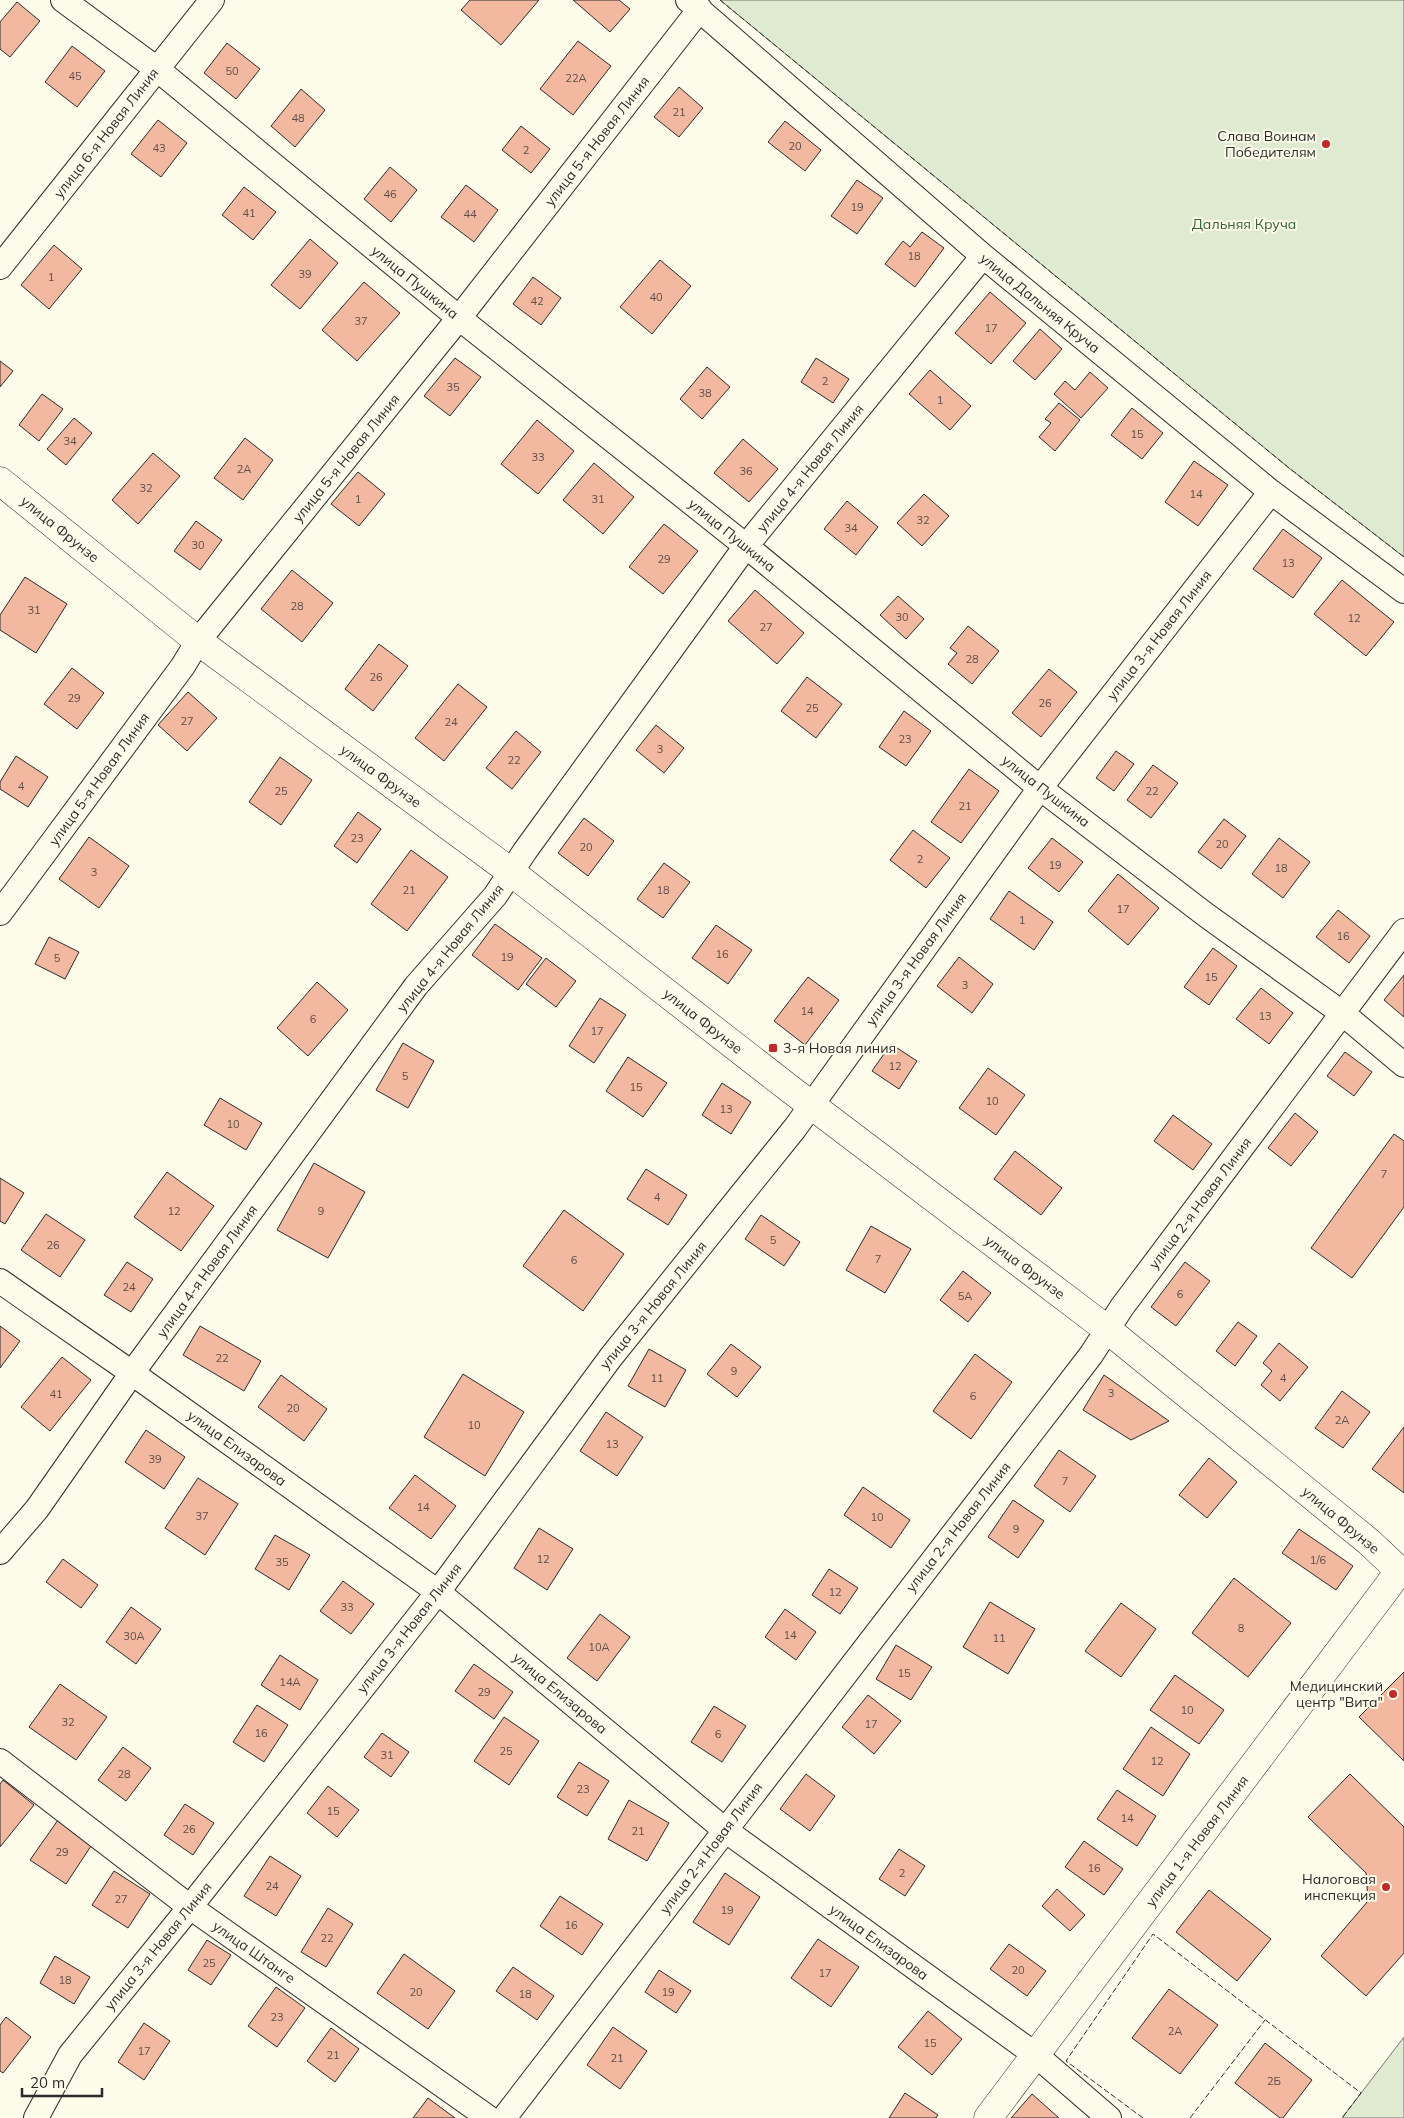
<svg xmlns="http://www.w3.org/2000/svg" width="1404" height="2118" viewBox="0 0 1404 2118" font-family="Mulish,sans-serif">
	<rect width="100%" height="100%" fill="#fdfbea"/>
	<path fill="#deebd1" stroke="#74746e" d="M720,0h684v557l-115,-89z
		M1404,2037v81h-62z"/>
	<path fill="#f2b8a0" stroke="#2b2b2b" d="M470,0h69l-38,45 -40,-35z
		M573,0h46l11,9 -20,23z
		M17,2l23,19 -30,36 -10,-8v-27z
		M578,41l33,25 -38,49 -33,-26z
		M227,43l33,26 -24,30 -32,-26z
		M72,46l33,25 -28,36 -32,-25z
		M679,87l24,21 -24,29 -25,-20z
		M301,89l24,21 -30,37 -24,-21z
		M158,120l29,23 -26,34 -30,-23z
		M785,121l36,29 -16,21 -37,-29z
		M521,126l29,23 -19,24 -29,-23z
		M390,167l27,23 -26,32 -27,-23z
		M857,180l26,18 -26,36 -26,-18z
		M466,185l32,25 -24,32 -33,-25z
		M244,187l32,25 -23,28 -31,-25z
		M922,232l22,16 -29,39 -30,-23 18,-23 7,6z
		M310,239l28,24 -38,46 -29,-24z
		M54,245l28,24 -33,40 -28,-24z
		M660,260l31,26 -39,48 -32,-27z
		M533,277l28,21 -20,27 -28,-21z
		M364,282l36,31 -43,48 -35,-31z
		M990,292l36,31 -35,41 -36,-31z
		M1040,329l22,20 -27,31 -22,-19z
		M455,358l26,19 -31,39 -26,-20z
		M816,358l33,21 -16,24 -32,-21z
		M0,361l13,10 -13,16z
		M707,367l23,20 -28,32 -22,-20z
		M930,370l41,36 -21,24 -41,-36z
		M1090,372l18,16 -27,30 -27,-24 11,-13 10,9z
		M42,394l21,15 -24,32 -20,-16z
		M1059,403l21,17 -25,31 -16,-14 12,-14 -6,-4z
		M1132,408l31,25 -21,26 -31,-24z
		M74,418l18,15 -26,32 -19,-16z
		M537,420l37,31 -36,43 -37,-30z
		M245,438l28,22 -30,40 -29,-22z
		M743,439l35,30 -29,33 -35,-29z
		M153,453l27,23 -42,48 -26,-24z
		M1194,461l34,24 -30,41 -33,-24z
		M594,463l40,34 -31,37 -40,-34z
		M358,472l27,22 -26,32 -28,-22z
		M924,494l25,22 -27,30 -25,-23z
		M847,501l31,26 -22,28 -32,-26z
		M196,521l26,19 -22,30 -26,-19z
		M664,524l34,27 -35,43 -34,-27z
		M1283,529l39,29 -29,40 -40,-29z
		M292,570l41,33 -31,39 -41,-33z
		M25,577l42,27 -31,49 -36,-23v-15z
		M1342,580l52,42 -28,34 -52,-42z
		M755,590l49,43 -27,31 -49,-43z
		M898,596l26,23 -18,20 -26,-24z
		M968,626l31,25 -27,33 -24,-20 9,-11 -7,-5z
		M379,644l29,22 -35,45 -28,-22z
		M72,668l32,25 -27,36 -33,-25z
		M1049,669l28,23 -36,45 -29,-24z
		M807,677l35,27 -26,34 -35,-27z
		M458,684l29,23 -43,54 -29,-23z
		M188,692l29,26 -30,33 -29,-26z
		M904,711l27,20 -25,35 -27,-19z
		M656,725l28,23 -20,25 -28,-23z
		M516,731l25,21 -29,37 -26,-21z
		M1116,751l18,13 -20,27 -18,-13z
		M16,756l32,21 -20,30 -28,-18v-7z
		M280,757l32,23 -31,45 -32,-23z
		M1153,765l25,18 -27,35 -24,-18z
		M969,769l30,22 -38,52 -30,-21z
		M358,812l23,17 -24,34 -23,-17z
		M584,818l30,23 -26,35 -30,-23z
		M1224,819l22,17 -25,33 -23,-17z
		M913,830l37,28 -24,30 -36,-28z
		M89,837l40,29 -30,42 -40,-29z
		M1052,838l31,24 -24,30 -31,-24z
		M1279,838l31,24 -27,36 -31,-24z
		M411,850l37,27 -41,54 -36,-27z
		M664,863l26,19 -27,36 -26,-19z
		M1118,874l41,34 -31,37 -40,-34z
		M1009,891l44,31 -19,28 -44,-31z
		M1338,910l32,26 -21,27 -33,-26z
		M495,924l47,34 -24,32 -46,-35z
		M716,925l36,25 -24,34 -36,-26z
		M49,937l30,15 -14,27 -30,-15z
		M1213,948l24,18 -28,39 -25,-18z
		M959,957l34,27 -21,29 -35,-27z
		M546,958l30,23 -20,26 -30,-23z
		M1404,975v42l-20,-17z
		M808,977l31,23 -34,45 -31,-24z
		M317,982l31,28 -40,46 -31,-28z
		M1261,988l32,25 -24,31 -33,-25z
		M600,998l26,17 -32,48 -25,-17z
		M403,1043l31,18 -26,47 -32,-18z
		M891,1044l26,17 -18,28 -27,-18z
		M1345,1052l27,20 -18,24 -27,-20z
		M628,1057l39,26 -24,34 -37,-26z
		M988,1068l37,27 -29,40 -37,-27z
		M722,1083l29,19 -20,32 -29,-19z
		M220,1098l42,25 -16,27 -42,-25z
		M1295,1113l23,19 -27,34 -23,-18z
		M1173,1115l39,29 -19,26 -39,-29z
		M1394,1134l10,7v66l-52,71 -41,-30z
		M1015,1151l47,37 -21,27 -47,-36z
		M314,1163l51,29 -37,66 -51,-28z
		M646,1169l41,26 -19,30 -41,-26z
		M167,1172l47,34 -33,45 -47,-34z
		M0,1178l24,15 -19,31 -5,-3z
		M564,1210l60,44 -41,57 -60,-45z
		M46,1214l39,26 -25,37 -39,-27z
		M761,1215l39,27 -16,24 -39,-27z
		M871,1226l40,23 -26,44 -39,-23z
		M127,1262l26,17 -22,33 -27,-17z
		M1185,1262l25,19 -34,45 -25,-19z
		M963,1271l28,22 -23,29 -28,-22z
		M1238,1322l19,14 -22,30 -19,-15z
		M0,1326l20,15 -20,27z
		M200,1326l61,35 -17,30 -61,-36z
		M1279,1343l29,24 -28,34 -19,-16 11,-14 -9,-8z
		M731,1344l30,23 -24,30 -30,-23z
		M649,1349l37,21 -21,37 -37,-21z
		M975,1354l37,28 -41,57 -38,-28z
		M62,1357l29,23 -41,51 -29,-24z
		M463,1374l61,38 -39,64 -61,-39z
		M281,1375l46,34 -23,32 -46,-34z
		M1104,1375l65,46 -38,19 -48,-30z
		M1342,1391l28,21 -27,36 -28,-20z
		M606,1412l37,25 -26,39 -37,-25z
		M1404,1427v66l-32,-24z
		M146,1430l39,27 -21,32 -39,-27z
		M1059,1450l37,26 -26,36 -36,-26z
		M1209,1458l28,24 -30,36 -28,-23z
		M415,1475l41,31 -25,33 -42,-31z
		M198,1478l40,26 -33,51 -40,-27z
		M863,1487l47,33 -19,28 -47,-33z
		M1013,1500l31,21 -26,37 -30,-21z
		M539,1528l34,21 -26,41 -33,-22z
		M1299,1529l54,37 -17,24 -54,-37z
		M275,1535l35,20 -21,35 -34,-21z
		M63,1559l35,26 -17,23 -35,-26z
		M829,1569l29,19 -18,26 -28,-19z
		M1234,1578l57,45 -43,54 -56,-44z
		M343,1581l31,23 -23,30 -31,-23z
		M990,1602l45,27 -27,45 -45,-27z
		M1121,1603l35,26 -35,48 -36,-26z
		M131,1607l30,22 -25,35 -30,-22z
		M785,1609l31,23 -20,28 -31,-23z
		M600,1614l30,23 -33,44 -30,-23z
		M896,1645l36,22 -21,33 -35,-21z
		M280,1655l38,25 -18,30 -39,-25z
		M474,1664l39,28 -19,27 -39,-28z
		M1404,1672v89l-45,-44z
		M1175,1675l49,35 -25,34 -49,-34z
		M60,1684l47,33 -31,43 -47,-33z
		M868,1695l33,26 -27,33 -32,-27z
		M257,1705l31,20 -24,37 -31,-20z
		M714,1706l32,20 -24,36 -31,-20z
		M504,1717l35,24 -30,44 -35,-24z
		M1151,1727l39,27 -27,42 -40,-27z
		M382,1733l27,19 -18,25 -27,-20z
		M123,1747l28,21 -25,33 -28,-21z
		M579,1762l30,19 -22,35 -30,-19z
		M806,1774l29,22 -25,35 -30,-22z
		M1350,1774l54,53v126l-38,43 -45,-40 47,-55 -2,-28 -58,-56z
		M3,1780l31,25 -34,42v-63z
		M328,1786l31,24 -22,27 -30,-24z
		M1117,1790l39,26 -19,30 -40,-27z
		M629,1800l40,23 -22,38 -39,-22z
		M185,1804l29,19 -21,32 -29,-20z
		M58,1820l35,23 -27,41 -36,-24z
		M1084,1841l39,28 -19,26 -39,-28z
		M899,1849l26,17 -20,30 -26,-17z
		M270,1856l31,20 -25,40 -32,-20z
		M114,1871l36,23 -22,34 -36,-23z
		M725,1873l35,24 -31,48 -36,-23z
		M1057,1889l28,26 -15,16 -28,-25z
		M1209,1890l62,49 -34,42 -61,-49z
		M560,1896l43,28 -21,31 -42,-29z
		M328,1908l25,16 -27,43 -25,-15z
		M818,1939l41,28 -28,40 -40,-29z
		M207,1940l24,15 -20,30 -23,-15z
		M1009,1944l37,27 -19,25 -37,-27z
		M404,1954l51,37 -27,38 -51,-36z
		M55,1956l35,21 -16,27 -34,-21z
		M513,1967l41,29 -17,24 -41,-29z
		M659,1970l32,21 -15,22 -31,-21z
		M276,1987l29,21 -28,39 -29,-21z
		M1169,1989l49,36 -38,49 -48,-36z
		M928,2011l34,28 -30,36 -34,-28z
		M6,2017l25,20 -28,36 -3,-2v-46z
		M144,2023l26,18 -26,39 -26,-18z
		M613,2027l34,24 -27,38 -33,-24z
		M331,2028l28,21 -24,33 -28,-21z
		M1265,2043l47,37 -29,38h-3l-45,-35z
		M905,2093l33,22 -2,3h-47z
		M1032,2094l27,24h-48z
		M428,2098l27,20h-42z"/>
	<g fill="none" stroke-linecap="round" stroke-linejoin="round">
		<defs>
			<path id="minor" d="M63,0l94,69 302,249 287,228 294,242 166,127 136,98 62,52
				M688,0l295,256 288,236 133,99
				M0,267l212,-267
				M0,913l183,-247 15,-25 261,-323 241,-309
				M0,1281l132,92 306,219 287,238 312,226 72,62
				M0,1552l37,-43 95,-136 284,-387 79,-90 30,-45 221,-305 237,-290
				M0,1761l190,146 299,211
				M36,2118l34,-63 120,-148 248,-315 173,-235 184,-229 245,-340 231,-296
				M504,2118l587,-763 31,-48 282,-376"/>
			<path id="tertiary" d="M988,2118l401,-533 10,-15"/>
			<path id="secondary" d="M0,481l198,160 313,231 279,217 318,241 261,212 35,33"/>
		</defs>
		<use href="#minor" stroke="#2b2b2b" stroke-width="26"/>
		<use href="#tertiary" stroke="#2b2b2b" stroke-width="29"/>
		<use href="#secondary" stroke="#2b2b2b" stroke-width="29"/>
		<use href="#minor" stroke="#fdfbea" stroke-width="24"/>
		<use href="#tertiary" stroke="#fdfbea" stroke-width="28"/>
		<use href="#secondary" stroke="#fdfbea" stroke-width="28"/>
		<path stroke="#2b2b2b" stroke-width="1" stroke-dasharray="6 2.5" stroke-linecap="butt" d="M720,0l569,468 115,89
			M1143,2118l-77,-57 87,-127 208,159 -19,25
			M1190,2118l75,-98"/>
	</g>
	<g fill="#c62828" stroke="#fdfbea" stroke-width="2">
		<circle cx="1326" cy="144" r="5"/>
		<rect x="768" y="1043" width="10" height="10" rx="2.5"/>
		<circle cx="1393" cy="1694" r="5"/>
		<circle cx="1386" cy="1887" r="5"/>
	</g>
	<g text-anchor="middle" dominant-baseline="central" stroke-width="4" stroke-linejoin="round" paint-order="stroke">
		<g font-size="11" fill="#5d4e48">
			<text x="232" y="71">50</text>
			<text x="75" y="76">45</text>
			<text x="576" y="78">22А</text>
			<text x="679" y="112">21</text>
			<text x="298" y="118">48</text>
			<text x="795" y="146">20</text>
			<text x="159" y="148">43</text>
			<text x="526" y="150">2</text>
			<text x="390" y="194">46</text>
			<text x="857" y="207">19</text>
			<text x="249" y="213">41</text>
			<text x="470" y="214">44</text>
			<text x="914" y="256">18</text>
			<text x="305" y="274">39</text>
			<text x="51" y="277">1</text>
			<text x="656" y="297">40</text>
			<text x="537" y="301">42</text>
			<text x="361" y="321">37</text>
			<text x="991" y="328">17</text>
			<text x="825" y="381">2</text>
			<text x="453" y="387">35</text>
			<text x="705" y="393">38</text>
			<text x="940" y="400">1</text>
			<text x="1137" y="434">15</text>
			<text x="70" y="441">34</text>
			<text x="538" y="457">33</text>
			<text x="244" y="469">2А</text>
			<text x="746" y="471">36</text>
			<text x="146" y="488">32</text>
			<text x="1196" y="494">14</text>
			<text x="358" y="499">1</text>
			<text x="598" y="499">31</text>
			<text x="923" y="520">32</text>
			<text x="851" y="528">34</text>
			<text x="198" y="545">30</text>
			<text x="664" y="559">29</text>
			<text x="1288" y="563">13</text>
			<text x="297" y="606">28</text>
			<text x="34" y="610">31</text>
			<text x="902" y="617">30</text>
			<text x="1354" y="618">12</text>
			<text x="766" y="627">27</text>
			<text x="972" y="659">28</text>
			<text x="376" y="677">26</text>
			<text x="74" y="698">29</text>
			<text x="1045" y="703">26</text>
			<text x="812" y="708">25</text>
			<text x="187" y="721">27</text>
			<text x="451" y="722">24</text>
			<text x="905" y="739">23</text>
			<text x="660" y="749">3</text>
			<text x="514" y="760">22</text>
			<text x="21" y="786">4</text>
			<text x="281" y="791">25</text>
			<text x="1152" y="791">22</text>
			<text x="965" y="806">21</text>
			<text x="357" y="838">23</text>
			<text x="1222" y="844">20</text>
			<text x="586" y="847">20</text>
			<text x="920" y="859">2</text>
			<text x="1055" y="865">19</text>
			<text x="1281" y="868">18</text>
			<text x="94" y="872">3</text>
			<text x="409" y="890">21</text>
			<text x="663" y="890">18</text>
			<text x="1123" y="909">17</text>
			<text x="1022" y="920">1</text>
			<text x="1343" y="936">16</text>
			<text x="722" y="954">16</text>
			<text x="507" y="957">19</text>
			<text x="57" y="958">5</text>
			<text x="1211" y="977">15</text>
			<text x="965" y="985">3</text>
			<text x="807" y="1011">14</text>
			<text x="1265" y="1016">13</text>
			<text x="313" y="1019">6</text>
			<text x="597" y="1031">17</text>
			<text x="895" y="1066">12</text>
			<text x="405" y="1076">5</text>
			<text x="636" y="1087">15</text>
			<text x="992" y="1101">10</text>
			<text x="726" y="1109">13</text>
			<text x="233" y="1124">10</text>
			<text x="1384" y="1174">7</text>
			<text x="657" y="1197">4</text>
			<text x="174" y="1211">12</text>
			<text x="321" y="1211">9</text>
			<text x="773" y="1240">5</text>
			<text x="53" y="1245">26</text>
			<text x="878" y="1259">7</text>
			<text x="574" y="1260">6</text>
			<text x="129" y="1287">24</text>
			<text x="1180" y="1294">6</text>
			<text x="965" y="1296">5А</text>
			<text x="222" y="1358">22</text>
			<text x="734" y="1371">9</text>
			<text x="657" y="1378">11</text>
			<text x="1283" y="1378">4</text>
			<text x="1111" y="1393">3</text>
			<text x="56" y="1394">41</text>
			<text x="973" y="1396">6</text>
			<text x="293" y="1408">20</text>
			<text x="1342" y="1420">2А</text>
			<text x="474" y="1425">10</text>
			<text x="612" y="1444">13</text>
			<text x="155" y="1459">39</text>
			<text x="1065" y="1481">7</text>
			<text x="423" y="1507">14</text>
			<text x="202" y="1516">37</text>
			<text x="877" y="1517">10</text>
			<text x="1016" y="1529">9</text>
			<text x="543" y="1559">12</text>
			<text x="1318" y="1560">1/6</text>
			<text x="282" y="1562">35</text>
			<text x="835" y="1592">12</text>
			<text x="347" y="1607">33</text>
			<text x="1241" y="1628">8</text>
			<text x="790" y="1635">14</text>
			<text x="134" y="1636">30А</text>
			<text x="999" y="1638">11</text>
			<text x="599" y="1647">10А</text>
			<text x="904" y="1673">15</text>
			<text x="290" y="1682">14А</text>
			<text x="484" y="1692">29</text>
			<text x="1187" y="1710">10</text>
			<text x="68" y="1722">32</text>
			<text x="871" y="1724">17</text>
			<text x="261" y="1733">16</text>
			<text x="718" y="1734">6</text>
			<text x="506" y="1751">25</text>
			<text x="387" y="1755">31</text>
			<text x="1157" y="1761">12</text>
			<text x="124" y="1774">28</text>
			<text x="583" y="1789">23</text>
			<text x="333" y="1811">15</text>
			<text x="1127" y="1818">14</text>
			<text x="189" y="1829">26</text>
			<text x="638" y="1831">21</text>
			<text x="62" y="1852">29</text>
			<text x="1094" y="1868">16</text>
			<text x="902" y="1873">2</text>
			<text x="272" y="1886">24</text>
			<text x="121" y="1899">27</text>
			<text x="727" y="1910">19</text>
			<text x="571" y="1925">16</text>
			<text x="327" y="1938">22</text>
			<text x="209" y="1963">25</text>
			<text x="1018" y="1970">20</text>
			<text x="825" y="1973">17</text>
			<text x="65" y="1980">18</text>
			<text x="416" y="1992">20</text>
			<text x="668" y="1992">19</text>
			<text x="525" y="1994">18</text>
			<text x="277" y="2017">23</text>
			<text x="1175" y="2031">2А</text>
			<text x="930" y="2043">15</text>
			<text x="144" y="2051">17</text>
			<text x="333" y="2055">21</text>
			<text x="617" y="2058">21</text>
			<text x="1274" y="2081">2Б</text>
		</g>
		<g font-size="14" fill="#2b2b2b" stroke="#fdfbea">
			<text transform="translate(106 133) rotate(-52)">улица 6-я Новая Линия</text>
			<text transform="translate(597 141) rotate(-52)">улица 5-я Новая Линия</text>
			<text transform="translate(415 282) rotate(39)">улица Пушкина</text>
			<text transform="translate(1040 303) rotate(39)">улица Дальняя Круча</text>
			<text transform="translate(346 458) rotate(-51)">улица 5-я Новая Линия</text>
			<text transform="translate(810 468) rotate(-51)">улица 4-я Новая Линия</text>
			<text transform="translate(60 529) rotate(39)">улица Фрунзе</text>
			<text transform="translate(732 535) rotate(39)">улица Пушкина</text>
			<text transform="translate(1159 635) rotate(-52)">улица 3-я Новая Линия</text>
			<text transform="translate(381 776) rotate(36)">улица Фрунзе</text>
			<text transform="translate(99 779) rotate(-54)">улица 5-я Новая Линия</text>
			<text transform="translate(1046 791) rotate(38)">улица Пушкина</text>
			<text transform="translate(450 948) rotate(-51)">улица 4-я Новая Линия</text>
			<text transform="translate(916 959) rotate(-54)">улица 3-я Новая Линия</text>
			<text transform="translate(703 1021) rotate(38)">улица Фрунзе</text>
			<text transform="translate(1200 1203) rotate(-53)">улица 2-я Новая Линия</text>
			<text transform="translate(1025 1267) rotate(37)">улица Фрунзе</text>
			<text transform="translate(207 1271) rotate(-54)">улица 4-я Новая Линия</text>
			<text transform="translate(653 1305) rotate(-51)">улица 3-я Новая Линия</text>
			<text transform="translate(237 1448) rotate(36)">улица Елизарова</text>
			<text transform="translate(1341 1520) rotate(40)">улица Фрунзе</text>
			<text transform="translate(958 1527) rotate(-52)">улица 2-я Новая Линия</text>
			<text transform="translate(409 1628) rotate(-52)">улица 3-я Новая Линия</text>
			<text transform="translate(560 1693) rotate(40)">улица Елизарова</text>
			<text transform="translate(1197 1841) rotate(-53)">улица 1-я Новая Линия</text>
			<text transform="translate(711 1848) rotate(-53)">улица 2-я Новая Линия</text>
			<text transform="translate(879 1942) rotate(36)">улица Елизарова</text>
			<text transform="translate(158 1946) rotate(-51)">улица 3-я Новая Линия</text>
			<text transform="translate(254 1952) rotate(35)">улица Штанге</text>
		</g>
		<g font-size="14" fill="#2b2b2b" stroke="#fdfbea" text-anchor="end">
			<text x="1316" y="136">Слава Воинам<tspan x="1316" dy="16">Победителям</tspan></text>
			<text x="783" y="1048" text-anchor="start">3-я Новая линия</text>
			<text x="1383" y="1686">Медицинский<tspan x="1383" dy="16">центр "Вита"</tspan></text>
			<text x="1376" y="1879">Налоговая<tspan x="1376" dy="16">инспекция</tspan></text>
		</g>
		<g font-size="14" fill="#34623c" stroke="#fdfbea">
			<text x="1244" y="224">Дальняя Круча</text>
		</g>
	</g>
	<path d="M22 2088v8h80v-8" fill="none" stroke="#2b2b2b" stroke-width="2.5"/>
	<text x="30" y="2088" font-size="15" fill="#2b2b2b" stroke="#fdfbea" stroke-width="4" paint-order="stroke">20 m</text>
</svg>
